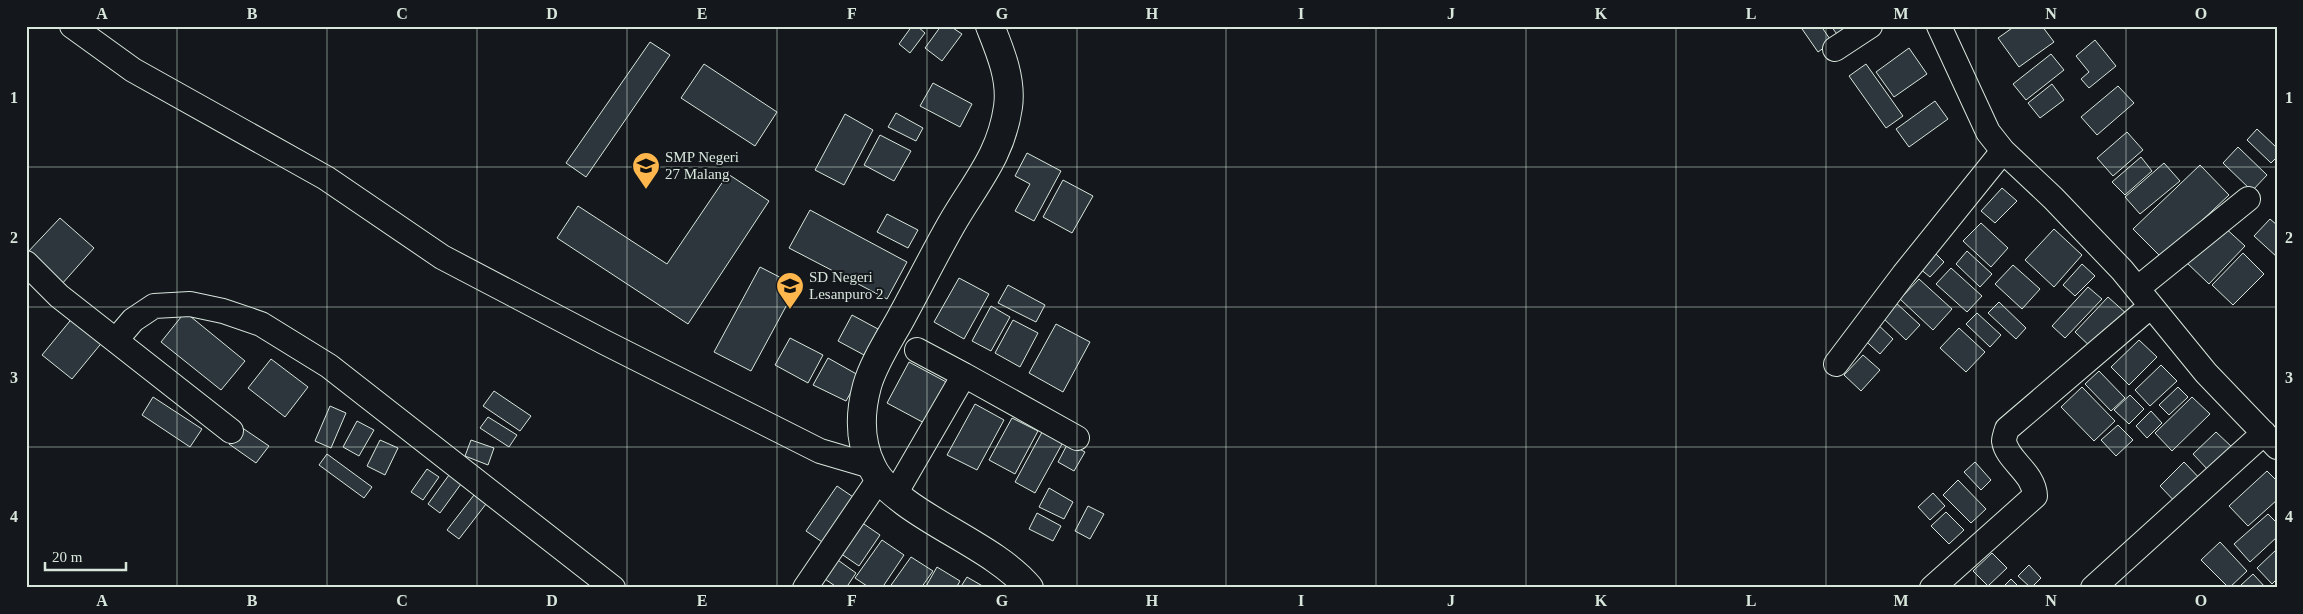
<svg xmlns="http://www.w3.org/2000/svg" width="2303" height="614" viewBox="0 0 2303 614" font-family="'Times New Roman',serif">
	<rect width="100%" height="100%" fill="#14181c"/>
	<path fill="#2c363c" stroke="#d8e6dc" d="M912,26h5l8,7 -15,20 -11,-9z
		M941,26h9l12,8 -20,27 -17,-13z
		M1800,26h21l11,16 -14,10z
		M1831,26h32l-21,15z
		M2015,26h27l12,16 -35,25 -21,-29z
		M2095,40l21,26 -27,22 -8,-9 8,-7 -13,-16z
		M650,42l20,13 -84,122 -20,-14z
		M1909,48l18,26 -33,23 -18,-25z
		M2051,54l13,16 -38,30 -13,-16z
		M704,64l73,48 -22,34 -74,-48z
		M1866,64l37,52 -17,12 -37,-52z
		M933,83l39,21 -12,23 -40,-21z
		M2052,84l12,16 -24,18 -12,-15z
		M2118,86l16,17 -37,32 -16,-18z
		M1935,101l13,18 -39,28 -13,-18z
		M896,113l27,15 -7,13 -28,-14z
		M845,114l28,16 -29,55 -29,-15z
		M2257,129l20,19v9l-6,6 -24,-23z
		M2127,132l16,18 -30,26 -16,-18z
		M880,135l31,16 -17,30 -30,-16z
		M2238,147l29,28 -15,16 -29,-28z
		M1027,153l34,18 -27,50 -19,-10 15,-27 -15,-8z
		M2141,157l11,14 -27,24 -13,-13z
		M2164,163l16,18 -40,33 -15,-17z
		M2200,165l29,30 -67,63 -29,-29z
		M728,174l41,27 -81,123 -131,-86 21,-32 89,58z
		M1063,180l30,16 -21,37 -29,-16z
		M2002,188l15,13 -22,22 -14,-12z
		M810,210l97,52 -20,37 -98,-51z
		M887,214l31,16 -10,18 -31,-16z
		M60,218l34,30 -33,37 -35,-31z
		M2270,219l7,6v32l-23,-21z
		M1981,223l27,25 -17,19 -28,-26z
		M2222,225l23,21 -36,38 -23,-22z
		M2054,229l28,26 -28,32 -29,-27z
		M1967,251l25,23 -12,13 -24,-23z
		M1934,252l10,10 -14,15 -11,-9z
		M2243,253l21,21 -31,31 -21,-20z
		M2082,264l13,12 -20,20 -12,-11z
		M2013,265l27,24 -18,20 -27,-25z
		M760,267l37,19 -46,85 -37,-19z
		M1951,268l31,28 -15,16 -31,-28z
		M959,278l30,16 -25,45 -30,-17z
		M1919,279l33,30 -19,21 -33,-31z
		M1008,285l37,20 -9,17 -38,-19z
		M2088,287l14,12 -37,39 -13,-12z
		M2108,297l20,18 -33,36 -20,-19z
		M1894,301l26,24 -14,15 -25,-24z
		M1999,302l27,26 -10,11 -28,-26z
		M991,306l19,11 -19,34 -19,-10z
		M185,312l60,49 -24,29 -60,-48z
		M1977,313l24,22 -11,12 -24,-23z
		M852,315l26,14 -14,26 -26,-14z
		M74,316l30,24 -32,39 -30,-24z
		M1013,320l25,13 -18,34 -25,-14z
		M1874,321l19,18 -13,15 -20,-18z
		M1056,324l34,18 -27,50 -34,-19z
		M1959,328l26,24 -19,20 -26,-24z
		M790,338l33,17 -15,28 -33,-18z
		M2139,340l18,17 -28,28 -18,-18z
		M1863,355l17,15 -19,21 -17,-16z
		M828,358l32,18 -14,25 -33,-16z
		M271,359l37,28 -23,30 -37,-29z
		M909,362l41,22 -22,41 -41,-22z
		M2161,365l16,16 -27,25 -15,-16z
		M2099,371l26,27 -14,13 -26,-27z
		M2082,387l33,34 -21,20 -33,-34z
		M2178,387l10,10 -19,18 -10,-10z
		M494,391l37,25 -11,15 -37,-25z
		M2130,395l14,14 -15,15 -15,-14z
		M153,397l49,32 -12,18 -48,-32z
		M2192,397l18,17 -38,37 -17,-18z
		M975,404l29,16 -27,50 -30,-15z
		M330,406l16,7 -15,35 -16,-7z
		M2151,411l11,12 -15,15 -11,-12z
		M488,417l29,18 -8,12 -29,-19z
		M1012,418l26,13 -23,43 -26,-14z
		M357,421l17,9 -15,26 -16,-9z
		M1047,423l20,12 -32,58 -20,-11z
		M2118,425l15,15 -17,16 -15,-16z
		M241,427l28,19 -13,17 -27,-19z
		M2216,432l17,16 -24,23 -16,-17z
		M380,440l18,8 -13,27 -18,-9z
		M471,440l23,8 -6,17 -23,-9z
		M1068,443l17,9 -11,19 -16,-9z
		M327,454l45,33 -8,11 -45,-33z
		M1975,462l16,18 -10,10 -17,-18z
		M2184,462l21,22 -24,24 -21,-22z
		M427,469l12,8 -16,23 -12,-8z
		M2267,471l10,10v19l-29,26 -19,-20z
		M449,475l12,9 -21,29 -12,-9z
		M1958,480l28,29 -15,14 -28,-28z
		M837,486l22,15 -31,45 -22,-15z
		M1049,488l24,14 -9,17 -25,-12z
		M1933,493l12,13 -15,14 -12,-13z
		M474,495l12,9 -27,35 -12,-9z
		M1088,506l16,8 -14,25 -15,-8z
		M1946,512l18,18 -15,14 -18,-18z
		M1037,513l24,13 -8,15 -24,-12z
		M2268,514l9,9v14l-27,25 -16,-18z
		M858,520l22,15 -21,31 -22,-15z
		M882,540l22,15 -22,33h-12l-15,-10z
		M2220,542l27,29 -18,17 -28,-28z
		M2277,549v30l-5,5 -15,-16z
		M1992,553l15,15 -19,18 -15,-15z
		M911,557l22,14 -12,17h-32z
		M835,558l21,15 -10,15h-8l-16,-11z
		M2029,565l12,13 -10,10 -13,-12z
		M937,567l23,14 -4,7h-31z
		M2253,574l13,14h-22l-3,-3z
		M967,577l19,11h-26z
		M2011,579l9,9h-18z"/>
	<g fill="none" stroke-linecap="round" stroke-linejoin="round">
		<defs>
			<path id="street" d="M72,26l61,44 193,108 116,79 162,85 216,109 51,15
				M1939,26l49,106 15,19 50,47 69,72 84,103 71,74
				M1835,49l35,-23
				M26,263l33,33 172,135
				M2138,288l110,-89
				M116,340l17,-20 21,-14 36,-2 33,7 38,13 68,42 284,222
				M917,350l47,25
				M1836,364l68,-90 99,-123
				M895,494l69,-119 113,63
				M805,588l74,-109
				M1932,588l103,-92c-1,-24 -28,-35 -31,-55 0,-3 2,-9 3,-12l144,-123
				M2093,588l171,-155"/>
			<path id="secondary" d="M990,26c10,25 22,53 18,81 -7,49 -33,76 -57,118 -17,30 -33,62 -50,93 -11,20 -28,46 -34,68 -7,26 -8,55 5,81 7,15 20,25 33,35 37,28 96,52 124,86"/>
		</defs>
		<use href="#street" stroke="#d8e6dc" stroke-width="26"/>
		<use href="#secondary" stroke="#d8e6dc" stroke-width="30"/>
		<use href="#street" stroke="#14181c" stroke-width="24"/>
		<use href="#secondary" stroke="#14181c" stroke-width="28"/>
	</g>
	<path fill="none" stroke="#d8e6dc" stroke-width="1" stroke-opacity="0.55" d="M177,26v562M327,26v562M477,26v562M627,26v562M777,26v562M927,26v562M1077,26v562M1226,26v562M1376,26v562M1526,26v562M1676,26v562M1826,26v562M1976,26v562M2126,26v562M26,167h2251M26,307h2251M26,447h2251"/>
	<defs>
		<symbol id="school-pin" viewBox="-11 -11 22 30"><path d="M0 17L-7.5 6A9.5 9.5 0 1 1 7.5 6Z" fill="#ffb74d" stroke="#14181c"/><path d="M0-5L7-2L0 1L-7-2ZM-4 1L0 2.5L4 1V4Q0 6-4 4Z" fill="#111"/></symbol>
	</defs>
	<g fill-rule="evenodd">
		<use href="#school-pin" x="630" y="150" width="32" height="43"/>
		<use href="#school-pin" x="774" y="270" width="32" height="43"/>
	</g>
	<g text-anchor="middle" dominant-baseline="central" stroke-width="4" stroke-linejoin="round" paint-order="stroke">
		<g font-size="15" fill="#d8e6dc" stroke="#14181c" text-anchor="start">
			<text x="665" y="157">SMP Negeri<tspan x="665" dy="17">27 Malang</tspan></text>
			<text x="809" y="277">SD Negeri<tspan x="809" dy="17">Lesanpuro 2</tspan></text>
		</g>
	</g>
	<rect width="2303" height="614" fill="none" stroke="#14181c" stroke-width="55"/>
	<path d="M45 562v8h81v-8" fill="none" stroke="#d8e6dc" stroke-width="2.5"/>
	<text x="52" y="562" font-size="15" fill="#d8e6dc" stroke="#14181c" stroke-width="4" paint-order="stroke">20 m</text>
	<rect x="28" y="28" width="2248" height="558" fill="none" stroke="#d8e6dc" stroke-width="2"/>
	<g font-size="16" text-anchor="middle" font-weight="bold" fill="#d8e6dc">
		<text x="102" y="19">A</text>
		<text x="252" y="19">B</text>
		<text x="402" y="19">C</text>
		<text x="552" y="19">D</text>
		<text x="702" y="19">E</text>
		<text x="852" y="19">F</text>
		<text x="1002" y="19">G</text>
		<text x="1152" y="19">H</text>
		<text x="1301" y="19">I</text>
		<text x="1451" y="19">J</text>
		<text x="1601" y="19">K</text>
		<text x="1751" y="19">L</text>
		<text x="1901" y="19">M</text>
		<text x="2051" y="19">N</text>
		<text x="2201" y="19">O</text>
		<text x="14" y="103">1</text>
		<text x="2289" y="103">1</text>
		<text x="14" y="243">2</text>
		<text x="2289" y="243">2</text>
		<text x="14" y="383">3</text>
		<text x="2289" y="383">3</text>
		<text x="14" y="522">4</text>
		<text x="2289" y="522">4</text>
		<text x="102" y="606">A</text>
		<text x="252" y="606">B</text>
		<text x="402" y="606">C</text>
		<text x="552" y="606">D</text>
		<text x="702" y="606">E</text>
		<text x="852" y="606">F</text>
		<text x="1002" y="606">G</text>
		<text x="1152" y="606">H</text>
		<text x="1301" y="606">I</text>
		<text x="1451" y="606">J</text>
		<text x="1601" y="606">K</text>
		<text x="1751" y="606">L</text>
		<text x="1901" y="606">M</text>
		<text x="2051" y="606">N</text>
		<text x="2201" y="606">O</text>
	</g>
</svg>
